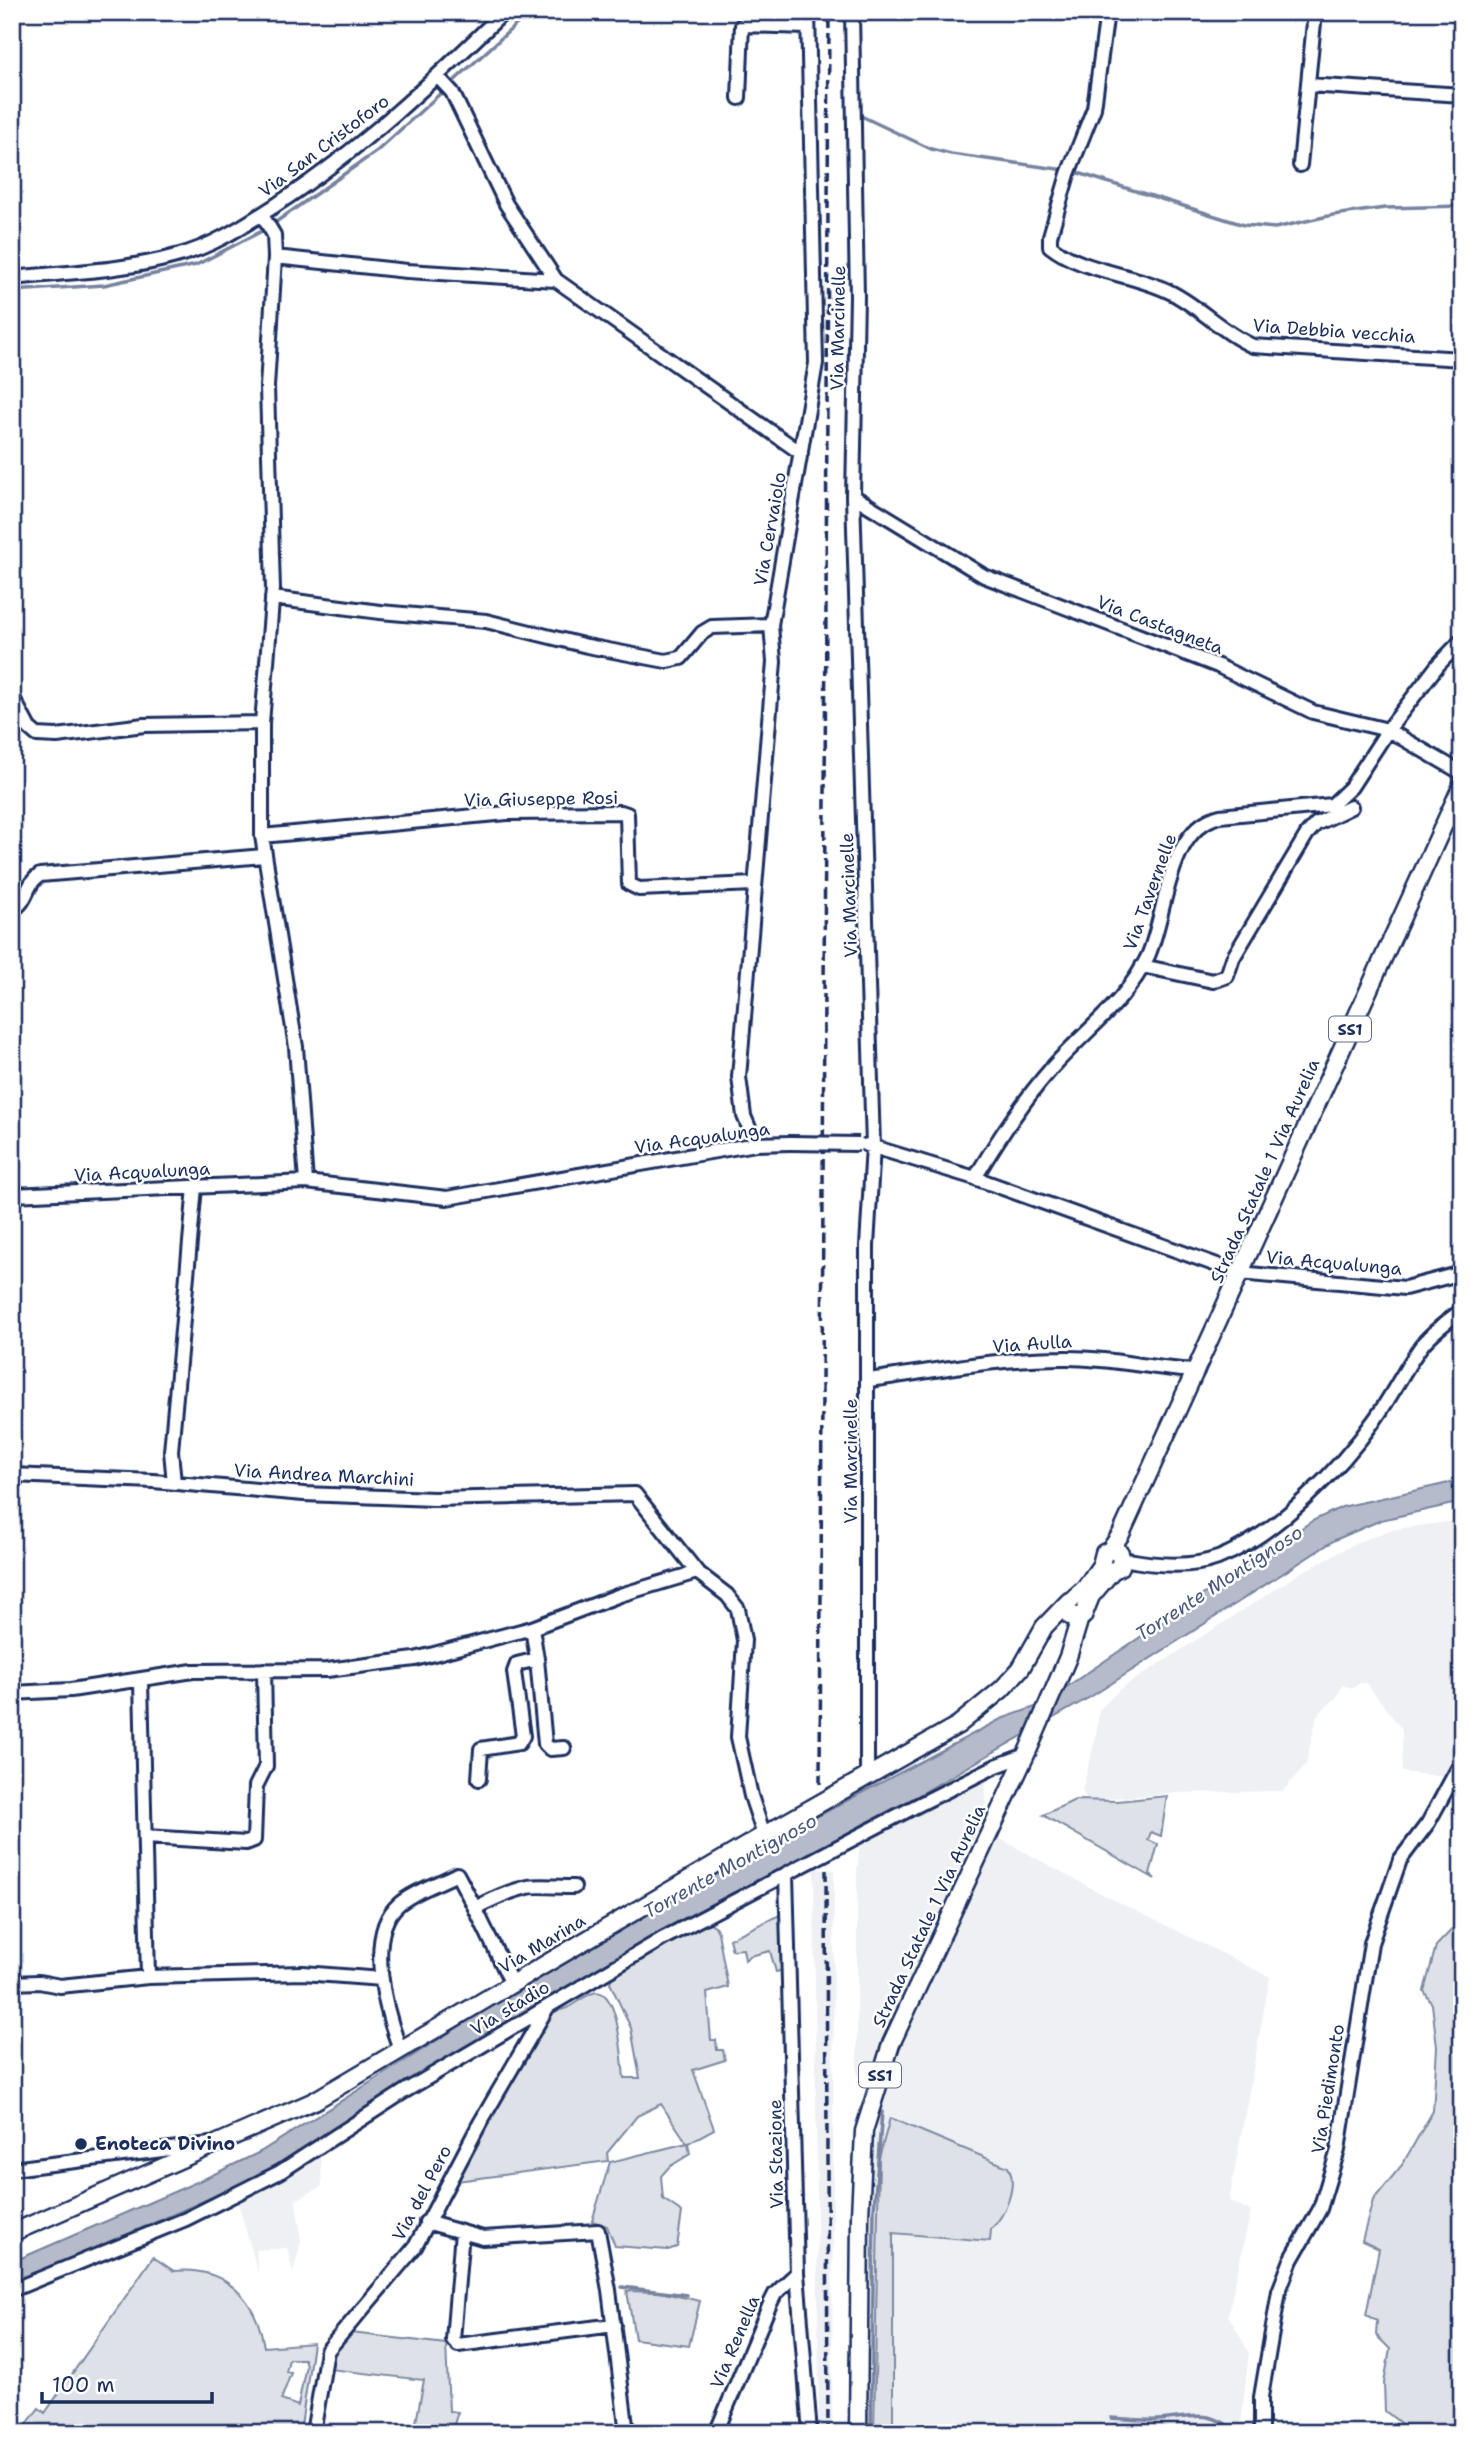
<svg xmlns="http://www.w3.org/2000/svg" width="1474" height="2445" viewBox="0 0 1474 2445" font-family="'Shantell Sans',sans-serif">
	<rect width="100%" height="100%" fill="#fff"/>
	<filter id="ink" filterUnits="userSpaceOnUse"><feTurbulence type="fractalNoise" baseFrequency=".0143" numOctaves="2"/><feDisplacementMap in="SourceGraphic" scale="14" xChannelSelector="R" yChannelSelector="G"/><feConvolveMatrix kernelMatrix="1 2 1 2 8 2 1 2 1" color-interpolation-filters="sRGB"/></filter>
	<g filter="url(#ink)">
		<path fill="#eff0f4" d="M1462,1520v231l-15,26 -45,-5v-43l-36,-46h-6l-7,5 -11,-3 -5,12 -20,18 -11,49 -23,27 -107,2 -89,7 -5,-9 14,-55 3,-26 20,-20 183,-118 54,-29 34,-13z
			M986,1779l-1,34 -116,260 -12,2v-203l3,-29 84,-46z
			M995,1836l107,58 168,83 -41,224 22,10 -23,104 21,37 -8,71 -46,10h-331l6,-269 19,-102z
			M814,1869l20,1 -2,563h-13z
			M320,2149l2,37 -26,14 5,41 -8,32 -6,-25 -31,2 3,26 -22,-77z"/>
		<path fill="#dee1e7" stroke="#7c88a2" stroke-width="2" fill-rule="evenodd" d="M1167,1796l-6,40 -10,-4 -3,8 10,4 -8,30 5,5 -112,-64 32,-15 42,1z
			M782,1914l2,56 -8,2 -6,-21 -20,5 -5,4 -2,-11 -11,1 -3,-11z
			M1462,1919v514h-49l-28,-22 -1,-28 6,-34 -14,-14 1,-14 -11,-6 13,-66 -17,-8 11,-41 29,-35 31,-54 4,-64 -5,-43 -8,-13 12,-45z
			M708,1922l7,4 3,6 10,55 -21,6 4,47h5l1,10h6l2,10 -32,10 21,59 -26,14 2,11 -21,13 -8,9 2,23 19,13 -5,35 -9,3 -53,-4 -8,-20 -15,-5 18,-59 77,-19 -26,-39 -24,12 -30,37 1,8 -151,20 50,-93 47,-77c16,0 24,-13 39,-18 26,-9 29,69 31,85h16l-9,-50 -21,-45 1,-4 78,-50z
			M890,2118l118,49c11,18 -4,50 -17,62l-1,12 -97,-8v200h-19l5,-275z
			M153,2257l21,14c50,-5 83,27 90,76l49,-4 -13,90h-280l19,-25 6,5zM289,2359h15l2,6 -8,41 -17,-6 10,-27 -5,-1z
			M627,2291l33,1 40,9 -11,45 -54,-7z
			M351,2333l95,11 3,67 9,1 -7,21h-37l10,-53 -95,-11 3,-14z"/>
		<path fill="#b5bbca" stroke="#77839f" stroke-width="2" d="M1462,1480v22l-81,18 -46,20 -243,156 -182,104 -213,112 -231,136 -203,127 -251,110v-23l194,-84 54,-26 241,-152 270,-159 230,-122 37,-13 274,-185 30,-14z"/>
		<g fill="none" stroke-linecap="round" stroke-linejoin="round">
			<path stroke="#77839f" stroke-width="3.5" d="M859,54v-42
				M859,115l72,34 20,5 114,16
				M1072,171l172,54 31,3 58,-13 52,-7 77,-2
				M273,224l104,-73 153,-139
				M12,291l92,-6 92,-20 70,-36
				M622,2287l65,8
				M1111,2418c15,1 31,3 46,2 32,-1 51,-14 80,13
				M871,2433l3,-224 8,-97"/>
			<defs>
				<path id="minor" d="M852,12l5,285 -4,199 20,650 -6,100v531
					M1107,12l-13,96 -26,66 -18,62v10c34,27 84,27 122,47 29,15 51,40 81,53l209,13
					M437,76l15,16 54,112 50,76 245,173
					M1308,85l154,10
					M739,98l3,-73 65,2
					M1300,165l15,-153
					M262,215l12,20 1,22 -8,130 6,202 -11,134v113l34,211 10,135
					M275,257l132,14 149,9
					M12,278c55,-6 111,-7 164,-22 36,-9 69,-31 100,-51 84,-55 156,-123 228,-193
					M853,496l131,80 234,90 95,46 75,18 74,43
					M272,598l108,14 106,9 101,25 79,15 15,-3 21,-25 10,-6 59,-2
					M12,696l17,32 8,7 20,1 87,-11 118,-2
					M262,836l245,-23 114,-1 6,2 2,70 10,5 115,-5
					M12,910c17,-9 13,-26 28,-35l224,-19
					M1142,966l71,15 14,-5 6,-18 74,-124 9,-10 35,-17
					M756,1144l-12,-28 -5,-39 35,-415 -3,-37 45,-262 -8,-351
					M867,1145l108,33 264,95 166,15 57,-15
					M975,1178c23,-39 46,-75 76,-109 33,-38 75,-66 97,-113 19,-43 19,-127 72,-140l112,-11 19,-18 37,-57 50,-65 24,-25
					M12,1195l294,-13 141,16 309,-54 34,-1
					M869,1380c64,-9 130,-22 194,-22 45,-1 89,11 134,13
					M12,1475l141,6 151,13 130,5 201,-5 62,78 30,23 11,14 6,31 -6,97 13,59 13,39
					M174,1483l-3,-32 24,-264
					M1123,1559c30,6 65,10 95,-1 58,-23 123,-90 158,-140 17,-24 29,-50 46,-73 11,-14 26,-24 40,-35
					M537,1659l8,85 5,5 14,-1
					M141,1681l7,296
					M12,1693l59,-3 122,-19 134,-1 88,-11 117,-31 88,-33 77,-23
					M479,1779l2,-30 38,-6 4,-7 -9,-64 3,-8 20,-5 -5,-31
					M146,1837l100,6 8,-3 2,-54 10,-20 -2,-96
					M786,1874l11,399 13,160
					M475,1908l37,76
					M12,1983l27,-1 21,4 88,-9 155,-4 79,6
					M400,2049c-14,-37 -36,-115 -1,-145 15,-13 41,-21 58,-30l18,34c17,-9 35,-17 53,-21 6,-2 36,0 46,0
					M12,2169l198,-25
					M426,2222l57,16 115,-7 11,59 18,143
					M462,2232l-9,108 5,5 156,-20
					M12,2290l174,-71 94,-47 125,-81 259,-153 254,-133 78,-39 30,-11
					M313,2433l14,-82 88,-104 65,-124 67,-115
					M716,2433l54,-129 5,-10 22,-21
					M1261,2433v-36l18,-106 12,-31 29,-51 18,-59 33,-207 29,-83 28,-37 34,-62"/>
				<path id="major" d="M1110,1550l11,-16c115,-249 226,-500 341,-749
					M1110,1550l10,3 1,13 -9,5 -21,25 -8,20h-13l-3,-12 18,-16 16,-23 3,-12z
					M12,2233l302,-132 450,-266 194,-110 44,-36 19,-21 23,-41 25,-26
					M858,2433l2,-218 4,-84 27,-87 138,-296 39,-91 12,-39"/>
			</defs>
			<use href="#minor" stroke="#1b2f5e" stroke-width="18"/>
			<use href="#major" stroke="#1b2f5e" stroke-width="21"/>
			<use href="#minor" stroke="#fff" stroke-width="12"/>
			<use href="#major" stroke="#fff" stroke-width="16"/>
			<path stroke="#1b2f5e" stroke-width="3.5" stroke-dasharray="10 5" stroke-linecap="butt" d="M820,1784l9,-1772
				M826,1870l2,563"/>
			<defs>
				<path id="minor-bridge" d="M790,1143l69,1"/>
			</defs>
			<use href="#minor-bridge" stroke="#1b2f5e" stroke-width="18" stroke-linecap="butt"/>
			<use href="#minor-bridge" stroke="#fff" stroke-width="12"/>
		</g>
	</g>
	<circle fill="#1b2f5e" stroke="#fff" stroke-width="2.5" cx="81" cy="2144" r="7"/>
	<g text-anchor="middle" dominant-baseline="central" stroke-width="5" stroke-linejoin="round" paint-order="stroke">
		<g fill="#fff" stroke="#5f6d8e" stroke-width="2">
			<rect x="1329" y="1016.5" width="42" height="25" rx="5"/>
			<rect x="859" y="2062.5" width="42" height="25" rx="5"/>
		</g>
		<g font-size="16" font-weight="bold" fill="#1b2f5e">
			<text x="1350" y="1029">SS1</text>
			<text x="880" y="2075">SS1</text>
		</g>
		<g font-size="18" fill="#1b2f5e" stroke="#fff">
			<text transform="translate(324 146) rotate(-37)">Via San Cristoforo</text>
			<text transform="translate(838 328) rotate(-89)">Via Marcinelle</text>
			<text transform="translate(1334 331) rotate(4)">Via Debbia vecchia</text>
			<text transform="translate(770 529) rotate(-80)">Via Cervaiolo</text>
			<text transform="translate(1160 625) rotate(21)">Via Castagneta</text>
			<text transform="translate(541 799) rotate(-1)">Via Giuseppe Rosi</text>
			<text transform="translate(1150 892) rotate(-70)">Via Tavernelle</text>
			<text transform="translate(849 895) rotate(-92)">Via Marcinelle</text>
			<text transform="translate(702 1138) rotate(-8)">Via Acqualunga</text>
			<text transform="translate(1265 1171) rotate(-66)">Strada Statale 1 Via Aurelia</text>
			<text transform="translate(142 1172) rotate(-3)">Via Acqualunga</text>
			<text transform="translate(1334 1263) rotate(5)">Via Acqualunga</text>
			<text transform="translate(1032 1344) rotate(-4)">Via Aulla</text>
			<text transform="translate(851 1461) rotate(-90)">Via Marcinelle</text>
			<text transform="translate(324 1475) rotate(3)">Via Andrea Marchini</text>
			<text transform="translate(929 1916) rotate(-65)">Strada Statale 1 Via Aurelia</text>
			<text transform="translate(542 1944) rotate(-31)">Via Marina</text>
			<text transform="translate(510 2008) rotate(-31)">Via stadio</text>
			<text transform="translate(1328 2089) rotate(-81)">Via Piedimonto</text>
			<text transform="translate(776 2154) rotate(-91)">Via Stazione</text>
			<text transform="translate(422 2193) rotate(-62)">Via del Pero</text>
			<text transform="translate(735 2342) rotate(-67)">Via Renella</text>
		</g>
		<g font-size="18" font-weight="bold" fill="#1b2f5e" stroke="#fff" text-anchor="start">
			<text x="95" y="2144">Enoteca Divino</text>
		</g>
		<g font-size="19" font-style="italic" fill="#49597e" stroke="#fff">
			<text transform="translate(1219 1583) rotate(-33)">Torrente Montignoso</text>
			<text transform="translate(730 1866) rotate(-29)">Torrente Montignoso</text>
		</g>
	</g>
	<rect width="1474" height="2445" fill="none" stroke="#fff" stroke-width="42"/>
	<rect x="21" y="21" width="1432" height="2403" fill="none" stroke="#1b2f5e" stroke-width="2.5" filter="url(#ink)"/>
	<path d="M42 2392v10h170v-10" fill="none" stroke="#1b2f5e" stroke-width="3.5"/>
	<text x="52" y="2392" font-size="21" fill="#1b2f5e" stroke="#ffffff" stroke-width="5" paint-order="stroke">100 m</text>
</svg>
